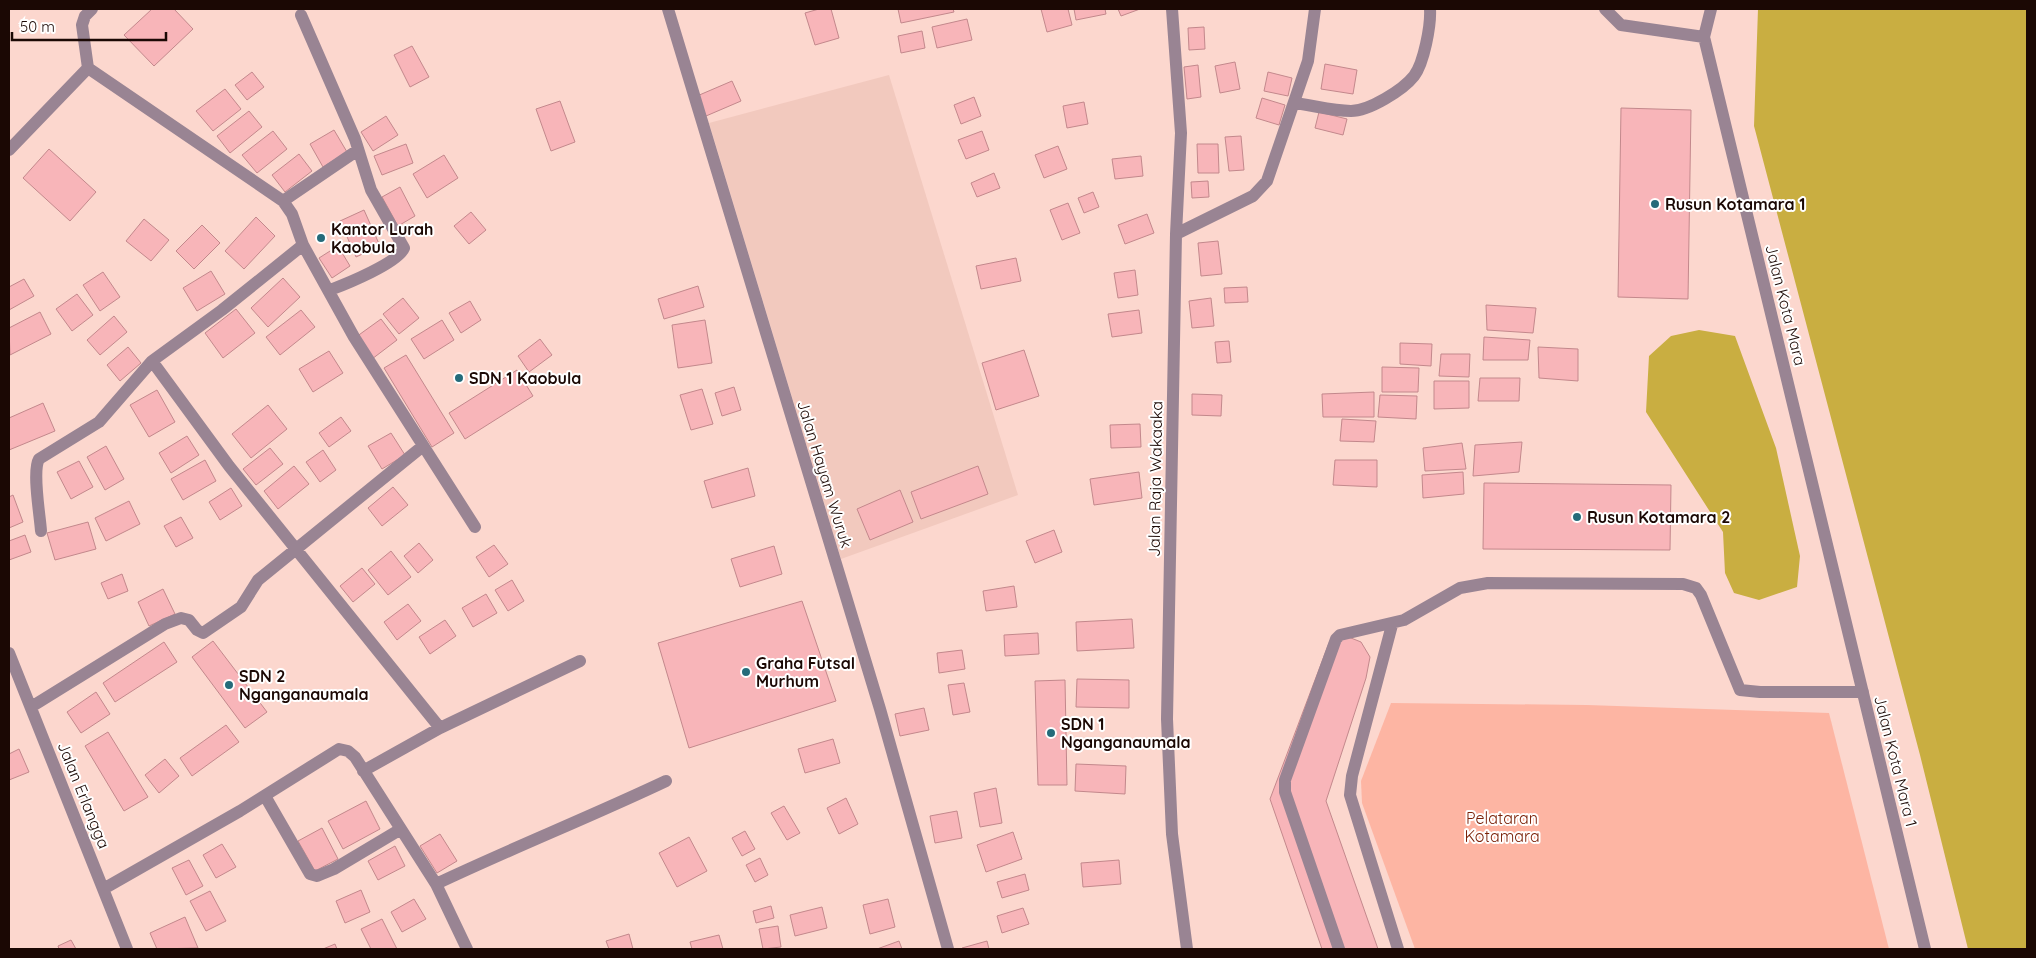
<svg xmlns="http://www.w3.org/2000/svg" width="2036" height="958" viewBox="0 0 2036 958" font-family="Quicksand,sans-serif">
	<rect width="100%" height="100%" fill="#fcd7ce"/>
	<path fill="#f2c9be" d="M889,75l129,420 -177,64 -132,-436z"/>
	<path fill="#fdb5a3" d="M1391,703l196,2 242,8 60,236h-474l-53,-146 -1,-22z"/>
	<path fill="#c9ae41" d="M1758,9h269v940h-59l-48,-194 -166,-629z
		M1699,330l36,6 41,112 24,108 -3,31 -38,13 -25,-7 -9,-20 -2,-41 -77,-120 3,-56 22,-20z"/>
	<path fill="#f8b5b9" stroke="#c3888c" d="M152,9h22l19,20 -39,37 -30,-31z
		M819,9h12l8,29 -24,7 -10,-32z
		M898,9h55l1,3 -53,11z
		M1041,9h27l4,16 -25,7z
		M1074,9h31l1,5 -30,6z
		M1118,9h22l-19,7z
		M967,19l5,21 -35,8 -5,-21z
		M1204,27l1,22 -16,1 -1,-22z
		M922,31l3,17 -24,5 -3,-17z
		M412,46l17,31 -19,10 -16,-32z
		M1235,62l5,27 -20,4 -5,-27z
		M1325,64l32,6 -4,24 -32,-5z
		M1198,65l3,32 -14,2 -3,-32z
		M252,72l12,15 -17,13 -12,-15z
		M1268,72l24,6 -4,18 -24,-5z
		M732,81l9,20 -35,15 -9,-20z
		M225,89l16,20 -28,22 -17,-20z
		M974,97l7,19 -20,8 -7,-19z
		M1262,98l23,7 -6,20 -23,-7z
		M560,101l15,41 -24,9 -15,-42z
		M1084,102l4,22 -21,4 -4,-22z
		M1621,108l70,2 -3,189 -70,-2z
		M249,111l13,16 -32,26 -13,-17z
		M1319,112l28,7 -4,16 -28,-7z
		M386,116l12,19 -25,16 -12,-19z
		M334,130l13,22 -24,15 -13,-23z
		M273,131l14,18 -30,24 -15,-18z
		M982,131l7,19 -23,9 -8,-19z
		M1241,136l3,34 -15,1 -4,-34z
		M406,144l7,19 -31,12 -8,-19z
		M1197,144h21l1,29h-21z
		M1058,146l9,23 -23,9 -9,-23z
		M49,149l47,43 -26,29 -47,-43z
		M299,154l13,17 -27,21 -13,-17z
		M444,155l14,23 -31,20 -14,-24z
		M1141,156l2,20 -28,3 -3,-20z
		M994,173l6,15 -23,9 -6,-14z
		M1208,181l1,16 -17,1 -1,-16z
		M400,187l15,29 -17,10 -16,-29z
		M1093,192l6,15 -15,6 -6,-15z
		M1068,203l12,30 -18,7 -12,-30z
		M364,210l16,36 -24,11 -16,-36z
		M471,212l15,18 -17,14 -15,-18z
		M1147,214l7,19 -29,11 -7,-19z
		M256,217l19,19 -31,33 -19,-18z
		M144,219l25,21 -18,21 -25,-20z
		M202,225l18,18 -26,26 -18,-18z
		M1218,241l4,33 -21,2 -3,-33z
		M338,246l12,20 -18,12 -13,-20z
		M1016,258l5,23 -40,8 -5,-23z
		M1135,270l3,25 -20,3 -4,-25z
		M211,271l14,23 -28,17 -14,-23z
		M103,272l17,25 -20,14 -17,-26z
		M283,278l17,19 -32,30 -17,-19z
		M24,279l10,17 -25,14v-23z
		M698,286l6,21 -40,12 -6,-20z
		M1247,287l1,15 -23,1 -1,-15z
		M77,294l16,21 -21,16 -16,-22z
		M403,298l16,20 -20,16 -16,-20z
		M1211,298l3,28 -22,2 -3,-27z
		M470,301l11,19 -20,13 -12,-20z
		M1486,305l50,3 -3,25 -46,-3z
		M236,309l19,24 -32,25 -18,-25z
		M301,310l14,17 -35,28 -14,-18z
		M1139,310l3,23 -30,4 -4,-23z
		M40,312l11,22 -41,21 -1,-27z
		M114,316l13,16 -27,23 -13,-15z
		M381,319l16,21 -25,19 -16,-22z
		M442,320l12,20 -30,19 -13,-20z
		M705,320l7,43 -34,5 -6,-43z
		M1484,337l46,3 -2,20h-45z
		M540,339l12,16 -23,17 -11,-16z
		M1229,341l2,21 -14,1 -2,-21z
		M1400,343l32,1 -1,22 -31,-2z
		M128,347l13,16 -21,18 -13,-16z
		M1538,347l40,2v32l-39,-3z
		M1024,350l15,46 -43,14 -14,-47z
		M329,351l14,22 -30,19 -14,-23z
		M1441,354h29l-1,23 -30,-1z
		M406,355l48,78 -22,14 -48,-79z
		M1382,367l37,1 -1,24h-36z
		M517,370l16,26 -68,43 -16,-26z
		M1480,378h40l-1,23h-41z
		M1434,381h35v27l-35,1z
		M734,387l7,23 -19,6 -7,-23z
		M702,389l11,35 -22,6 -11,-35z
		M157,390l18,32 -26,15 -19,-32z
		M1374,392v25h-51l-1,-23z
		M1192,394l30,1 -1,21 -29,-1z
		M1380,395l37,1 -1,23 -38,-2z
		M43,403l12,28 -46,19v-32z
		M268,405l19,24 -36,29 -19,-24z
		M341,417l10,14 -22,16 -10,-14z
		M1342,419l34,2 -2,21 -34,-1z
		M1140,424l1,23 -30,1 -1,-23z
		M391,433l14,22 -23,14 -14,-23z
		M187,436l12,19 -28,18 -12,-20z
		M1522,442l-3,30 -46,4 2,-31z
		M1462,443l4,26 -41,2 -2,-23z
		M106,446l18,33 -19,11 -18,-33z
		M270,448l13,16 -27,21 -13,-16z
		M323,450l13,20 -16,12 -14,-20z
		M205,460l11,21 -33,19 -12,-21z
		M1335,460h42v27l-44,-2z
		M79,461l14,26 -22,12 -14,-27z
		M294,466l15,18 -31,25 -14,-18z
		M978,466l10,28 -67,25 -10,-27z
		M748,468l7,28 -43,12 -8,-27z
		M1139,472l3,26 -48,7 -4,-26z
		M1463,472l1,22 -41,4 -1,-23z
		M1484,483l187,2 -1,65 -187,-1z
		M393,487l15,18 -26,21 -14,-18z
		M231,488l11,18 -22,14 -11,-18z
		M900,490l13,32 -43,18 -13,-31z
		M13,495l10,27 -14,6v-31z
		M129,501l11,23 -34,17 -11,-23z
		M181,517l12,21 -17,9 -12,-21z
		M88,522l8,27 -41,11 -8,-27z
		M1054,530l8,22 -27,11 -9,-22z
		M25,535l6,17 -22,8v-19z
		M419,543l14,17 -15,13 -14,-17z
		M494,545l14,19 -19,13 -13,-20z
		M774,546l8,28 -42,13 -9,-28z
		M391,551l20,26 -23,18 -20,-25z
		M362,568l13,16 -22,18 -13,-16z
		M122,574l6,17 -20,8 -7,-16z
		M512,580l12,21 -16,10 -13,-21z
		M1014,586l3,21 -31,4 -3,-20z
		M163,589l12,25 -26,12 -11,-24z
		M486,594l11,19 -24,14 -11,-19z
		M802,601l34,100 -147,47 -31,-105z
		M408,604l13,17 -24,19 -13,-18z
		M1132,619l2,29 -57,3 -1,-29z
		M445,620l11,16 -26,18 -11,-17z
		M1336,632l25,10 9,15 -4,21 -40,123 52,148h-56l-52,-150 59,-156z
		M1038,633l1,21 -34,2 -1,-21z
		M213,641l54,71 -22,16 -53,-71z
		M164,642l13,20 -62,40 -12,-19z
		M962,650l3,19 -26,4 -2,-20z
		M1077,679l52,1v28l-53,-1z
		M1065,680l2,105h-29l-3,-104z
		M964,683l6,29 -17,3 -5,-30z
		M96,692l14,22 -29,19 -14,-21z
		M924,708l5,22 -29,6 -5,-22z
		M226,725l13,17 -47,34 -12,-18z
		M108,732l40,65 -24,14 -39,-65z
		M833,739l7,24 -35,10 -7,-24z
		M19,749l10,23 -20,8v-26z
		M165,759l14,17 -20,17 -14,-18z
		M1076,764l50,2 -1,28 -50,-3z
		M996,788l6,35 -22,4 -6,-34z
		M846,798l12,26 -19,10 -12,-26z
		M366,801l14,28 -37,20 -15,-28z
		M784,806l16,27 -13,7 -16,-27z
		M957,811l5,27 -27,5 -5,-27z
		M322,828l16,31 -23,12 -17,-30z
		M745,831l10,18 -13,7 -10,-18z
		M1013,832l9,27 -36,13 -9,-27z
		M440,834l17,27 -20,12 -17,-27z
		M689,837l18,34 -30,16 -18,-34z
		M222,844l14,23 -20,11 -13,-23z
		M395,846l10,20 -27,14 -10,-19z
		M760,858l8,17 -13,7 -9,-17z
		M189,860l14,26 -17,9 -14,-27z
		M1119,860l2,24 -38,3 -2,-24z
		M1025,874l4,16 -27,8 -5,-16z
		M361,890l9,22 -25,11 -9,-22z
		M210,891l16,30 -20,10 -16,-30z
		M414,899l12,20 -24,13 -11,-20z
		M888,899l7,28 -25,7 -7,-29z
		M771,906l3,12 -18,5 -3,-12z
		M822,907l5,21 -32,8 -5,-21z
		M1023,908l6,16 -27,9 -5,-17z
		M185,917l13,31 -41,1 -7,-16z
		M382,919l15,30h-26l-10,-20z
		M778,926l3,21 -18,2 -4,-20z
		M629,934l4,15h-24l-3,-8z
		M719,935l4,14h-31l-2,-7z
		M71,940l5,9h-17l-1,-3z
		M899,941l3,8h-25z
		M987,941l2,8h-27v-1z
		M335,944l2,5h-14z"/>
	<g fill="none" stroke-linecap="round" stroke-linejoin="round">
		<path stroke="#998493" stroke-width="12" d="M668,9l212,700 68,240
			M1172,9l9,124 -5,101 -9,485 5,115 15,115
			M1605,9l16,16 83,12
			M1711,9l-7,28 221,912
			M301,15l54,124 16,51 33,58c-6,15 -58,36 -74,42
			M88,68l195,133 9,13 11,31 51,92 121,190
			M1294,103c18,2 38,8 57,8 18,0 52,-21 63,-35 10,-13 17,-51 16,-67
			M9,150l79,-82 -6,-43 3,-9 7,-7
			M283,201l75,-51
			M1176,234l77,-38 14,-15 41,-120 7,-52
			M152,361l77,105 211,262
			M41,531c-1,-16 -9,-60 -2,-72l60,-37 53,-61 70,-51 81,-65
			M1392,625l-40,151 -2,19 48,154
			M9,653l118,296
			M31,707l134,-83 16,-6 8,2 8,10 6,3 38,-26 17,-27 165,-134
			M363,771l77,-43 140,-67
			M265,796l45,78 7,2 17,-7 67,-40
			M436,884c76,-36 154,-67 230,-103
			M105,888l135,-77 99,-62 9,2 7,6 81,127 31,65
			M1339,949l-54,-157v-12l51,-141 4,-4 64,-15 56,-32 28,-5 195,1 13,4 5,7 39,95 20,2h103"/>
	</g>
	<g fill="#256b7a" stroke="#fff" stroke-width="2">
		<circle cx="1655" cy="204" r="5"/>
		<circle cx="321" cy="238" r="5"/>
		<circle cx="459" cy="378" r="5"/>
		<circle cx="1577" cy="517" r="5"/>
		<circle cx="746" cy="672" r="5"/>
		<circle cx="229" cy="685" r="5"/>
		<circle cx="1051" cy="733" r="5"/>
	</g>
	<g text-anchor="middle" dominant-baseline="central" stroke-width="4" stroke-linejoin="round" paint-order="stroke">
		<g font-size="16" font-weight="bold" fill="#1b0804" stroke="#fff" text-anchor="start">
			<text x="1665" y="204">Rusun Kotamara 1</text>
			<text x="331" y="229">Kantor Lurah<tspan x="331" dy="18">Kaobula</tspan></text>
			<text x="469" y="378">SDN 1 Kaobula</text>
			<text x="1587" y="517">Rusun Kotamara 2</text>
			<text x="756" y="663">Graha Futsal<tspan x="756" dy="18">Murhum</tspan></text>
			<text x="239" y="676">SDN 2<tspan x="239" dy="18">Nganganaumala</tspan></text>
			<text x="1061" y="724">SDN 1<tspan x="1061" dy="18">Nganganaumala</tspan></text>
		</g>
		<g font-size="16" fill="#1b0804" stroke="#fff">
			<text transform="translate(1786 305) rotate(76)">Jalan Kota Mara</text>
			<text transform="translate(825 474) rotate(73)">Jalan Hayam Wuruk</text>
			<text transform="translate(1155 479) rotate(-89)">Jalan Raja Wakaaka</text>
			<text transform="translate(1896 761) rotate(76)">Jalan Kota Mara 1</text>
			<text transform="translate(84 795) rotate(68)">Jalan Erlangga</text>
		</g>
		<g font-size="16" fill="#7a2108" stroke="#fff">
			<text x="1502" y="818">Pelataran<tspan x="1502" dy="18">Kotamara</tspan></text>
		</g>
	</g>
	<rect width="2036" height="958" fill="none" stroke="#1b0804" stroke-width="20"/>
	<path d="M12 32v8h154v-8" fill="none" stroke="#1b0804" stroke-width="2.5"/>
	<text x="20" y="32" font-size="15" fill="#1b0804" stroke="#ffffff" stroke-width="4" paint-order="stroke">50 m</text>
</svg>
